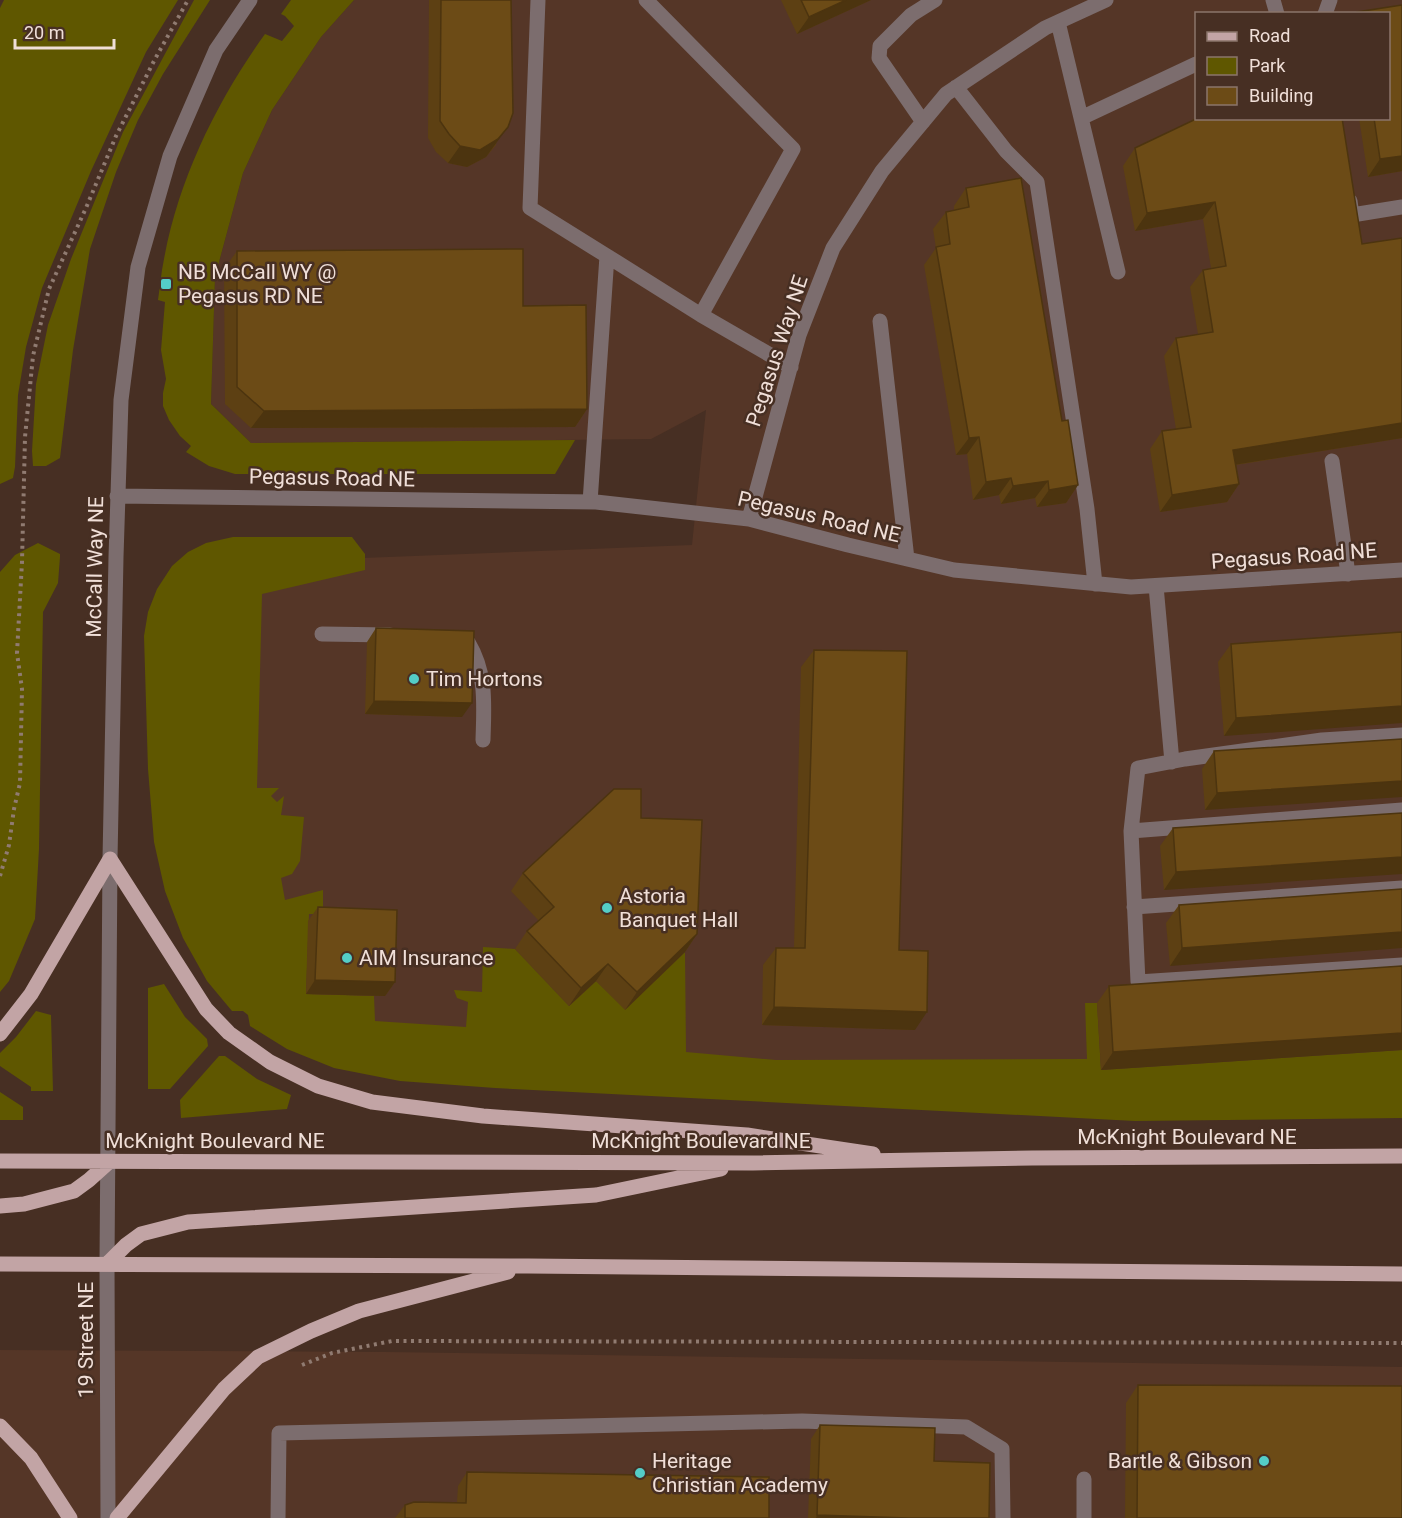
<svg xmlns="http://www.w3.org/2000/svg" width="1402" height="1518" viewBox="0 0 1402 1518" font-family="Roboto,sans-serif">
	<rect width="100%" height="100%" fill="#472f23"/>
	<path fill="#553627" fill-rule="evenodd" d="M354,0h1048v1067l-160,12 -551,-14 -344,-27 -108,-66 -4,-409 457,-18 14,-135 -55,29 -400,4 -40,-39 4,-127 28,-104 29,-63 49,-73zM1196,14h192v104h-192z
		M0,1350l386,2 1016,15v151h-1402z"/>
	<path fill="#5f5700" d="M4,0h174l-32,52 -55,119 -49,117 -16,59 -8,48 -3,72 -2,11 -13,6v-476z
		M194,0h16l-47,74 -25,46 -22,52 -26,77 -17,101 -13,108 -14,8h-13l-1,-15 4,-67 12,-59 23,-66 52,-127z
		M291,0h63l-33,37 -49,73 -29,63 -28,104 -4,127 40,39 324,-3 -20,34h-320l-26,-8 -23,-14 5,-6 -11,-10 -11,-16 -6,-14v-13l3,-14 -5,-29 4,-48 -7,-2c2,-13 3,-27 6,-41 15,-81 53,-158 101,-225l17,7 12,-15 -9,-10 -4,-2z
		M233,537h119l13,17v16l-103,24 -5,194h22l-8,8 6,6 7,-6 -3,19 23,2 -4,44 -8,13 -11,4 4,22 38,-10v17l-5,1v6h-9l-3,80 68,2 1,25 91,6 2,-25 -11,-4 -3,-8 28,2 1,-45 32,2 54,57 27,-25 29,28 60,-57 1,100 90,8 311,-1 -2,-56h12l4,67 301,-20v68l-267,3 -640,-33 -95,-7 -66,-13 -47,-19 -37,-23 -2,-11 -5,-4h-11l-25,-30 -24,-43 -18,-47 -11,-49 -6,-73 -4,-133 4,-24 9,-23 15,-23 16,-14 18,-9z
		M38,543l22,11v3l-2,26 -15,29 -4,237 -4,70 -26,62 -9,11v-420l15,-17z
		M164,984l21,33 22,22 1,7 -38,43h-22v-101z
		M36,1011l15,4 2,76h-22v-4l-31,-21v-13l16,-16z
		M219,1056h6l32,23 34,16 -4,14 -106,9 -1,-18z
		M0,1092l23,15v13h-23z"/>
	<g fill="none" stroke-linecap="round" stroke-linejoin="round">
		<path stroke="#907b71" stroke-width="4" stroke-dasharray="3 4.5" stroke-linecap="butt" d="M0,876l9,-31 5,-36 6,-26 2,-94 -5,-36 5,-91 3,-125 8,-81 16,-67 37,-81 30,-72 39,-77 33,-59
			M302,1365l30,-12 60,-12 1010,2"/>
		<path stroke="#7c6d6e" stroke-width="15" d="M538,0l-8,208 77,48
			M646,0l147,149 -92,166
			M1273,0l4,14
			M1325,14l5,-14
			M1058,22l60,250
			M956,87l50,64 31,31 50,327 8,75
			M1081,118l115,-54
			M923,122l-44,-64 1,-12 31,-31 24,-15
			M1350,201l2,14 50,-8
			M880,321l27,238
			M1332,461l16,113
			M117,496l479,6 153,17 99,26 106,25 177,17 271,-17
			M590,502l17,-246 94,59 90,52
			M749,519l50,-184 34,-87 49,-77 64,-77 99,-66 61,-28
			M1156,586l16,176
			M322,634l68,1
			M459,638l9,4c19,32 16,62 15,98
			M1402,735l-80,5 -137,19 -47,9 -7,63 7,151 264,-17
			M1131,831l271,-21
			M1134,907l268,-19
			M108,1518l-1,-254 3,-405 6,-302 5,-157 17,-133 32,-111 46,-106 34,-50
			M278,1518l1,-85 523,-12 164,6 36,22 1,69
			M1084,1518v-39"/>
		<path stroke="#c2a4a5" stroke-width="15" d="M0,1034l31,-40 79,-135 96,150 23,24 41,29 48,24 54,16 111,14 264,19 126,19
			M0,1161l753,2 279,-5 370,-2
			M0,1206l24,-2 50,-13 15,-11 20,-18
			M0,1264l528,2 874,8
			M107,1264l19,-19 15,-11 47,-12 408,-27 125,-26
			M0,1426l31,32 39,60
			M117,1518l107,-129 34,-32 53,-26 48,-20 149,-39"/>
	</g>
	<path fill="#5d4013" d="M429,0h82l-15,145 -10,12 -19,10 -19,-4 -12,-11 -8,-14z
		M781,0h90l-74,34z
		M1402,5v166l-34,6 -9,-59h30v-104h-33l1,-2z
		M1135,148l227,96 40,-6v200l-166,27 3,19 -12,18 -67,10 -10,-63 12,-18 14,-2 -12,-73 12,-18 22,-4 -8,-47 13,-17 8,-2 -8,-49 -68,12 -12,-65z
		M966,188l96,233 16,64 -12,18 -29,4 -2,-9 -34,6 -2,-9 -26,5 -6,-46 -11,1 -32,-190 12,-17 -3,-19 13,-17 8,-2v-4z
		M237,251l286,55 64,103 -12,18 -324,1 -26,-24 -1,-135z
		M376,628l86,89 -97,-3 2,-72z
		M1402,632l-178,104 -6,-74 13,-18z
		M814,650l85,300 16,80 -153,-5 1,-60 13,-17h18l7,-281z
		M1402,739l-197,71 -3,-41 12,-18z
		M1402,813l-238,77 -4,-44 13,-18z
		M641,818l56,116 -12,18 -60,58 -29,-29 -27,25 -54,-57 12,-18 12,-10 -28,-30 12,-18z
		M1402,889l-232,77 -4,-43 13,-18z
		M318,907l77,75 -10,14 -79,-2 2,-73z
		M1402,966l-301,104 -4,-67 12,-17z
		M1138,1385l264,133h-277l1,-115z
		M820,1425l114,36 55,57h-181l3,-79z
		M467,1472l302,46h-374l10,-13 52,-2 1,-17z"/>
	<path fill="#4c340f" d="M846,0h25l-74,34 12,-17z
		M508,127l-22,30 -19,10 -19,-4 12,-17z
		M1402,156v15l-34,6 12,-18z
		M1215,202l-12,17 -68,12 12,-18z
		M587,409l-12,18 -324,1 13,-17z
		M1402,423v15l-181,29 12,-17z
		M979,437l-12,17 -11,1 13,-17z
		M1011,478l-12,17 -26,5 13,-18z
		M1048,481l-13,17 -34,6 12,-18z
		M1239,484l-12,18 -67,10 12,-17z
		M1078,485l-12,18 -29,4 12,-17z
		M374,701l98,2 -10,14 -97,-3z
		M1402,706v17l-178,13 12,-18z
		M1402,781v16l-197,13 12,-17z
		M1402,857v17l-238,16 12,-18z
		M1402,932v16l-232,18 12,-18z
		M697,934l-12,18 -60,58 12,-18z
		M608,964l-12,17 -27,25 12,-18z
		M315,980l80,2 -10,14 -79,-2z
		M774,1007l153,5 -12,18 -153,-5z
		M1402,1033v17l-301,20 12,-18z
		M817,1515l91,3h-92z"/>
	<path fill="#6c4b16" stroke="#4c340f" stroke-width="1.5" d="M441,0h70l2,113 -5,14 -10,12 -18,11 -20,-4 -11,-12 -9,-13z
		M801,0h45l-37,17z
		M1402,5v151l-22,3 -6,-41h15v-104h-32v-2z
		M1198,118h144l20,126 40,-6v185l-169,27 6,34 -67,11 -10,-64 29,-4 -15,-89 37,-6 -10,-62 23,-4 -11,-64 -68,11 -12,-65z
		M1021,178l41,243 6,-1 10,65 -29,5 -1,-9 -35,5 -2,-8 -25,4 -7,-45 -10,1 -33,-191 14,-3 -4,-32 23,-5 -3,-19z
		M523,249v57l63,-1 1,104 -323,2 -27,-24v-136z
		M376,628l98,3 -2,72 -98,-2z
		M1402,632v74l-166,12 -5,-74z
		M814,650l93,1 -8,299 29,1 -1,61 -153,-5 2,-59h29z
		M1402,739v42l-185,12 -3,-42z
		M614,789h27v29l61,2 -5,114 -60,58 -29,-28 -27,24 -54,-57 27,-24 -31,-34z
		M1402,813v44l-226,15 -3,-44z
		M1402,889v43l-220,16 -3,-43z
		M318,907l79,3 -2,72 -80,-2z
		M1402,966v67l-289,19 -4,-66z
		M1138,1385l264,1v132h-265z
		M820,1425l115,3 -1,33 56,2 -1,55h-81l-91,-3z
		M467,1472l302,5v41h-364v-13l9,-3 52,1z"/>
	<g fill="#54cdc7" stroke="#472f23" stroke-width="2">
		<rect x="160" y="278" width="12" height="12" rx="3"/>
		<circle cx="414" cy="679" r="6"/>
		<circle cx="607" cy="908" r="6"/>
		<circle cx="347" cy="958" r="6"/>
		<circle cx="1264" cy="1461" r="6"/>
		<circle cx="640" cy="1473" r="6"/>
	</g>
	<g text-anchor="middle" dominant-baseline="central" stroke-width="5" stroke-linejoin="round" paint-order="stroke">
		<g font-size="21" fill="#f0dfd8" stroke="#472f23" text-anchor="start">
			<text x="178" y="272">NB McCall WY @<tspan x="178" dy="24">Pegasus RD NE</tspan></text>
			<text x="426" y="679">Tim Hortons</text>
			<text x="619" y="896">Astoria<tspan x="619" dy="24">Banquet Hall</tspan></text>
			<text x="359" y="958">AIM Insurance</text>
			<text x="652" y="1461">Heritage<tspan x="652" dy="24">Christian Academy</tspan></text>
			<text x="1252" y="1461" text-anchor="end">Bartle &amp; Gibson</text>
		</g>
		<g font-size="21" fill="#f0dfd8" stroke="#472f23">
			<text transform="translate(777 351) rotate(-72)">Pegasus Way NE</text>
			<text transform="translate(332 478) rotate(1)">Pegasus Road NE</text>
			<text transform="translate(819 517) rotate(13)">Pegasus Road NE</text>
			<text transform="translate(1294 556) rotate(-4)">Pegasus Road NE</text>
			<text transform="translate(95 567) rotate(-89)">McCall Way NE</text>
			<text x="1187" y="1137">McKnight Boulevard NE</text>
			<text x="215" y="1141">McKnight Boulevard NE</text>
			<text x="701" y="1141">McKnight Boulevard NE</text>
			<text transform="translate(86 1340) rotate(-90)">19 Street NE</text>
		</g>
	</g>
	<rect x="1195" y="12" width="195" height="108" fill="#472f23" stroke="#8b756b" stroke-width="1.5"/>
	<rect x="1207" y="32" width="30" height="9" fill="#c2a4a5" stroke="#8b756b" stroke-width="1.5"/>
	<text x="1249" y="42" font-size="18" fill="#f0dfd8">Road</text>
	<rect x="1207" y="57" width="30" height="18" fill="#5f5700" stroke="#8b756b" stroke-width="1.5"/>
	<text x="1249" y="72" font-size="18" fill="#f0dfd8">Park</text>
	<rect x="1207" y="87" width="30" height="18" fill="#6c4b16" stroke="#8b756b" stroke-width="1.5"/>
	<text x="1249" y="102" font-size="18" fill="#f0dfd8">Building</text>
	<path d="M15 39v9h99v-9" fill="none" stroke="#f0dfd8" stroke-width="3"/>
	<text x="24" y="39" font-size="18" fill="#f0dfd8" stroke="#472f23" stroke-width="4.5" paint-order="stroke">20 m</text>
</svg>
